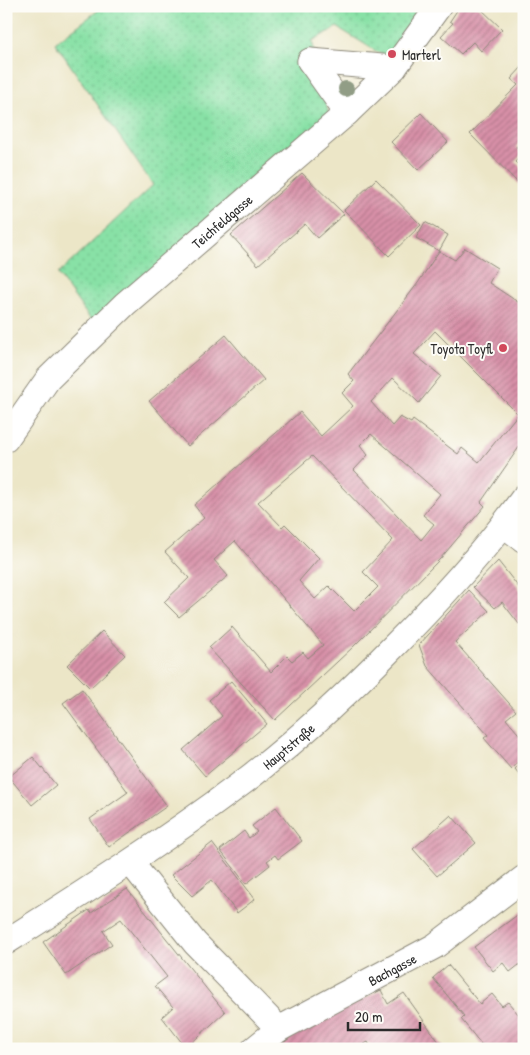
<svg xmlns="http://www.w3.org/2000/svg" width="530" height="1055" viewBox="0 0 530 1055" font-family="'Patrick Hand',sans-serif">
	<defs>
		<pattern id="grass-dots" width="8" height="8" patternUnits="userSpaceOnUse" patternTransform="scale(1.25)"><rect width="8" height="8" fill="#88e1a6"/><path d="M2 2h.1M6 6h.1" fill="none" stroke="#76c18f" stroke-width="1.8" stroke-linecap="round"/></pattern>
		<pattern id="building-hatch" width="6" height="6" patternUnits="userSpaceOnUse" patternTransform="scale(1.25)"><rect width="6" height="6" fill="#d890a8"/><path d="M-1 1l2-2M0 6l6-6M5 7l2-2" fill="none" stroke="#af7689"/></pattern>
	</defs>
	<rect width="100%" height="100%" fill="#fdfcf7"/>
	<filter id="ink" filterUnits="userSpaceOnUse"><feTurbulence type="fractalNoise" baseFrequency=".02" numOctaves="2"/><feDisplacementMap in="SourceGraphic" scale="10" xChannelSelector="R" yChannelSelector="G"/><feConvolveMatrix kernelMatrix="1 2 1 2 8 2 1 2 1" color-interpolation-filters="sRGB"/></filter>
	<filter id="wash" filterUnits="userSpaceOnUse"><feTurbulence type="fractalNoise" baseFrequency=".0096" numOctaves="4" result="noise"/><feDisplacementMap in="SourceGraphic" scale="20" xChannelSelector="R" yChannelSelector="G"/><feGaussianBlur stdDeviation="1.12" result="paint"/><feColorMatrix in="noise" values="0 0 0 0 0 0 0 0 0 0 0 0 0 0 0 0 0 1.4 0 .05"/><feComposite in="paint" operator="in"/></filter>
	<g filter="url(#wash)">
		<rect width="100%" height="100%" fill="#ece6c7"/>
		<path fill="url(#grass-dots)" stroke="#5a8668" d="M104,6h325l-37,55 -55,-34 -25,14 17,75 -236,207 -35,-49 95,-89 -98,-142z"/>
		<g id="blocks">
			<path fill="url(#building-hatch)" fill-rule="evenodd" d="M460,6h18l24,23 -21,22 -8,-9 -12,12 -20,-18 12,-13 -3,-2z
				M524,65v73l-8,9 7,6 -8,9 9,8v19l-54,-55 48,-49 -7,-6z
				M421,113l27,29 -30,28 -27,-28z
				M302,173l42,41 -27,24 -12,-14 -47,41 -27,-30z
				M376,179l45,46 -32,31 -45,-46z
				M425,222l23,13 -9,16 -23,-13z
				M465,248l32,20 -8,15 35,23v134l-43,62 4,4 -45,53 -87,88 -78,73 -66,-72 23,-21 39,45 16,-16 5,5 11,-9 5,6 15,-13 -88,-104 -21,19 14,16 -49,41 -15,-15 25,-24 -24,-26 39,-34 -10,-13 106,-93 21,24 32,-30 -11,-13 12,-12 -6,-7 70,-91 21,-32 16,9zM435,331l83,83 -39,48 -17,-14 -4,6 -45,-34 -2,3 -11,-6 -8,9 -21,-24 22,-24 26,25 22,-27 -27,-22zM371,434l69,60 -17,21 11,9 -13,16 -67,-70 14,-15 -8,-10zM312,456l81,84 -30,32 15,15 -24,24 -25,-25 -14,13 -16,-18 20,-23 -34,-34 -3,3 -24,-25z
				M226,335l38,45 -76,66 -39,-45z
				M498,561l26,33v26l-5,4 -17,-22 -7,6 -22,-21z
				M469,590l20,21 -34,31 61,69 -10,8 18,21v15l-13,14 -27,-31 4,-3 -61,-69 -8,-21z
				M102,631l23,24 -35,33 -23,-23z
				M231,681l36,43 -62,52 -22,-26 39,-34 -13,-16z
				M82,689l85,117 -58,41 -19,-28 38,-27 -65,-89z
				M33,757l23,28 -24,20 -23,-28z
				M524,759v21l-9,-11z
				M276,807l26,34 -24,18 -3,-4 -8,6 3,4 -24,19 -26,-34 24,-19 5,7 8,-6 -5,-6z
				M451,815l25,28 -39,33 -24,-27z
				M212,843l43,56 -18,14 -25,-33 -20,16 -21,-21z
				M127,889l98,123 -39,36 -24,-31 11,-10 -18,-21 12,-9 -46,-58 -18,12 9,13 -46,31 -23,-33 46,-32 2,3z
				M524,910v51l-14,11 -7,-9 -10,8 -19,-24z
				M448,965l32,39 12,-10 10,12 6,-4 16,19v28h-39l-24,-30 3,-3 -31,-38z
				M381,990l7,14 16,-11 40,56h-72l-4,-7 -13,7h-79l25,-20z"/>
		</g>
	</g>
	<g filter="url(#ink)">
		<use href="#blocks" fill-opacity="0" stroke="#8c8879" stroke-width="1"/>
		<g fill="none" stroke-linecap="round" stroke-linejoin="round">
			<defs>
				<g id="minor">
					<path d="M310,61l84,7"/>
					<path d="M310,61l37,52"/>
					<path id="s1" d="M6,439l42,-60 77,-75 222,-191 47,-45 45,-62"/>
					<path d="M504,525l20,15"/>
					<path d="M131,863l64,80 84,86"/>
					<path id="s2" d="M6,942c79,-50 157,-100 232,-156 55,-41 106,-89 154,-138 47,-47 93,-97 132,-151"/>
					<path id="s3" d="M254,1049l25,-20 156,-83 89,-68"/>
				</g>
			</defs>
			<use href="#minor" stroke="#8c8879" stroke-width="27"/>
			<use href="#minor" stroke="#fff" stroke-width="25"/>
		</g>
		<circle fill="#919d86" cx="346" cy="89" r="8"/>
	</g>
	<g fill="#d1495b" stroke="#fdfcf7" stroke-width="2">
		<circle cx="392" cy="54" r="5"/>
		<circle cx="503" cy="348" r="5"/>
	</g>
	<g text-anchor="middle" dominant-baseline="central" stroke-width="4" stroke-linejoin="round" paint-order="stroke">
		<g font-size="14" fill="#2b2b2b" stroke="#fdfcf7" text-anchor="start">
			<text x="402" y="54">Marterl</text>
			<text x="493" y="348" text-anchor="end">Toyota Toyfl</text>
		</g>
		<g font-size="14" fill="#2b2b2b" stroke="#fdfcf7">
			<text stroke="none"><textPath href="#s1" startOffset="308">Teichfeldgasse</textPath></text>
			<text stroke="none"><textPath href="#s2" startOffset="344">Hauptstraße</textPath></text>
			<text stroke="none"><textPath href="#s3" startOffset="160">Bachgasse</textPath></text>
		</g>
	</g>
	<rect width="530" height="1055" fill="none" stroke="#fdfcf7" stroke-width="25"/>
	<path d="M348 1022v8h72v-8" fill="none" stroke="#2b2b2b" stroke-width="2.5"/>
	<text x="355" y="1022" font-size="15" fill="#2b2b2b" stroke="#fdfcf7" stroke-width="4" paint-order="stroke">20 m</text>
</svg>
